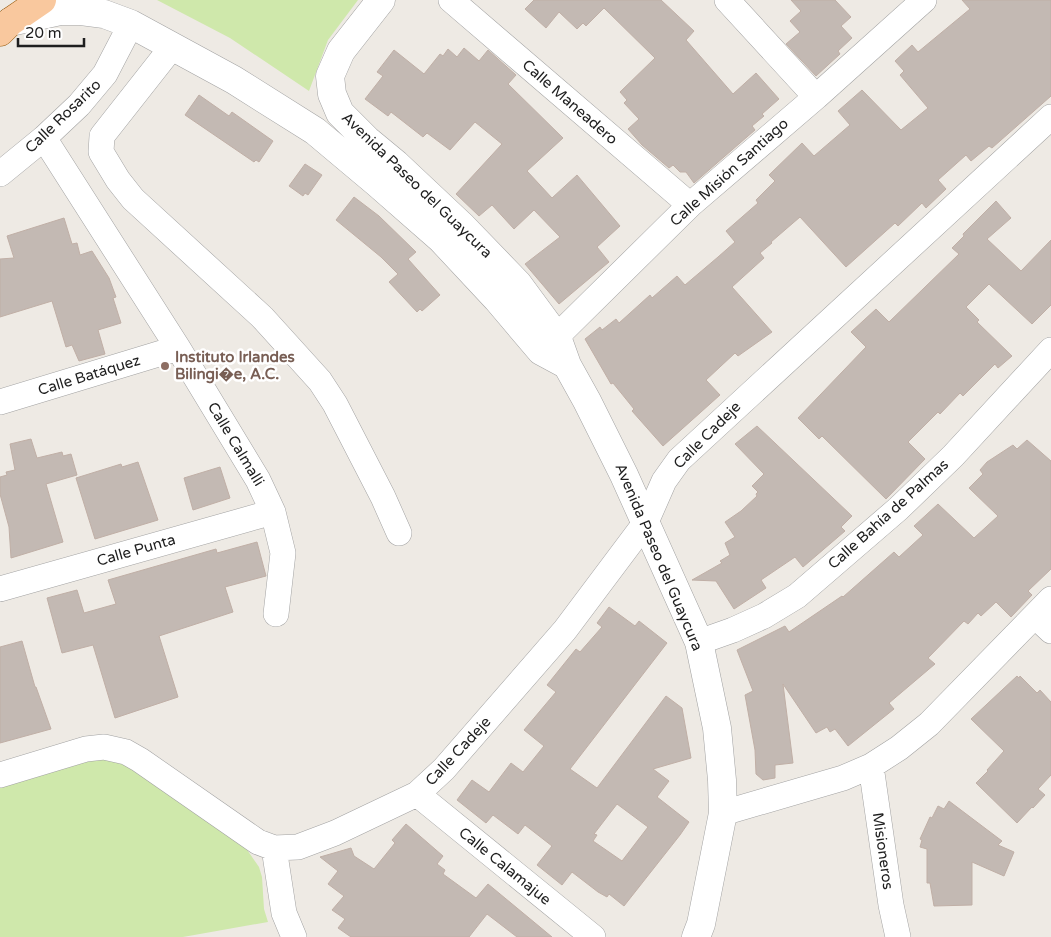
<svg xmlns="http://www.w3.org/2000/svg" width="1051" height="937" viewBox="0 0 1051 937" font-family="'Varela Round',sans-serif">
	<rect width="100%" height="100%" fill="#eeeae4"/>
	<path fill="#cfe8ab" d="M157,0h201l-30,40 -19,51 -79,-53z
		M96,759h13l15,5 117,77 18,26 3,10 2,32 4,13 -85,15h-183v-152z"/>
	<path fill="#c3b9b3" stroke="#c0afa6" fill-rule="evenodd" d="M534,0h127l33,31 -8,9 47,54 23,-21 23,26 -17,15 2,2 -12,10 3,4 -61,53 -8,-11h-6l-7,-7 -4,3 -27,-23 -14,-16 11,-10 -15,-16 3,-3 -7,-8 35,-34 -51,-50 -18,18 -3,-3 -6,6 -18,-17 -13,16 -21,-19z
		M791,0h44l16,17 -10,9 11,12 -14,13 2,3 -24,22 -30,-32 14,-12 -10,-11 11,-10z
		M962,0h89v96l-59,52 -3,-2 -18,15 -5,-6 -28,25 8,9 -20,19 -4,-5 -24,23 -3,-3 -49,44 -46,-50 -29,25 1,1 -12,10 4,5 -32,29 40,45 -34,24 -3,-3 -29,27 14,15 -57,51 -31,-35 2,-2 -21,-26 -2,1 -26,-45 15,-12 2,3 14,-11 3,4 31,-28 2,3 25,-22 8,9 33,-28 17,-15 -9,-11 32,-28 -2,-3 19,-19 -6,-6 33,-32 12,13 36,-31 -12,-14 24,-21 39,40 27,-22 -28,-33 4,-4 -9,-10 17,-16 6,7 52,-43z
		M464,48l15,13 9,-11 28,25 -8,9 55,54 -36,33 25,27 25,-23 43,51 -23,21 12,15 -50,42 -34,-40 35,-27 -26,-27 -20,19 -22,-24 -13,11 -23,-22 46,-50 -27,-22 -25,28 -23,-17 -4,4 -32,-25 -3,4 -23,-17 18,-23 -6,-4 17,-22 30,24 16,-20 3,2 5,-7 9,8z
		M199,95l30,21 3,-4 41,29 -14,21 -3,-2 -2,2 -69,-47z
		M305,164l17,11 -14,20 -3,-2 -2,3 -14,-10z
		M354,197l25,19 37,36 -8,7 32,36 -18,16 -2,-2 -3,3 -28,-30 9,-8 -17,-17 -45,-37z
		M996,201l15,17 -24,21 34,32 30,-31v65l-19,19 -43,-40 -23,23 13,13 -2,2 35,34 -14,12 -3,-4 -32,32 -3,-3 -20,21 -2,-2 -30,30 17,17 -39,40 -64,-63 -3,3 -21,-21 68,-71 -15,-15 25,-23 13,13 70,-68 -7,-6 12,-12 -1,-2z
		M64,218l8,26 5,-1 3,12 12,-4 17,27 7,19 -3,1 8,25 -23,7 7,24 -26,7 -7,-16 -6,2 -14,-46 -52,16v-58l14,-1 -7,-22z
		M757,426l95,90 -11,11 4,4 -42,36 -8,-10 -34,23 5,8 -32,21 -18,-28 -24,-1 30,-17 -2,-2 10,-6 -5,-12 10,-6 -10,-15 16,-11 16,-15 -1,-2 2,-2 -6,-6 12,-12 -29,-30z
		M31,439l6,19 25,-6 1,4 8,-2 6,21 -31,9 17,58 -52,16 -2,-31 -9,-33v-17l7,-2 -1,-3 9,-2 -5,-26z
		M1027,440l24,21v108l-23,22 4,4 -21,22 -15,-15 -15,14 -3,-3 -10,11 -4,-3 -36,37 7,6 -46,39 5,6 -46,37 -13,-17 -5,3 -3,-5 -11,6 -33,-49 10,79 -18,2v13l-12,2 -7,-6 -1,-24 -10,-55 8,-4 -16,-41 48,-24 4,6 53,-36 1,1 51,-45 5,5 24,-22 -9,-9 24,-22 36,34 24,-22 -29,-28 14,-14 -3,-4 7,-8 26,-17 4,4z
		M138,462l20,58 -63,19 -19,-61 45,-14 1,3z
		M220,467l10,31 -37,12 -9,-32z
		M257,542l9,34 -41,11 8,25 -74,24 19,61 -63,21 -22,-73 -31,8 -15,-55 30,-8 7,23 32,-9 -8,-24 108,-31 1,4z
		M609,607l26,19 4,-5 28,22 -97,126 27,19 69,-92 16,12 9,50 -38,11 16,12 -12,16 32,25 -9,13 -56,71 -15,-12 -2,3 -9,-5 -26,-20 -10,13 -25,-20 15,-19 -27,-21 -7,9 -25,-19 -7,8 -29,-23 15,-20 17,12 22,-29 12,9 21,-26 -20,-16 32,-38 -9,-7 29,-36 4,3 22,-25 -5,-4zM617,804l31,23 -26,34 -29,-20 4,-6 -3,-1z
		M22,641l13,46h1l15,42 -51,14v-96z
		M1017,676l2,2 1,-2 17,17 3,-3 11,12v73l-13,14 7,6 -12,13 -1,-1 -15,16 -41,-40 12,-12 -1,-1 17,-19 -33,-32z
		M949,801l53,40 -4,4 16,7 -10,24 -32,-14v43l-38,1 -4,-23h-3v-34l-7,-2 2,-7 -2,-1 10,-22 2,1 6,-12 6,3z
		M406,824l37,32 -6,8 8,6 -2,4 33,24 12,-14 64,53h-35l-30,-23 -18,23h-118l-13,-9 7,-9 -13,-9 12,-14 -16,-12 10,-13 -18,-14 31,-9 3,8 20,13 21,-26 -3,-3z"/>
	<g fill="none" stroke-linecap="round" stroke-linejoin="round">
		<defs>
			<path id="minor" d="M451,0l239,205
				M727,0l89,97
				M172,47l-70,89 -1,16 17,28 15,19 129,118 58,64 15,23 48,93 16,36
				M44,138l134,210 80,132 15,32 10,41 -7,61
				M0,174l44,-36 35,-33 26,-31 26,-50
				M543,350l147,-145 126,-108 108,-97
				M0,402l178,-54
				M0,589l273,-77
				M1035,616l16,15
				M699,642l34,-12 31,-14 33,-20 101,-87 55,-53 98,-106
				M871,766l20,139 7,32
				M0,775l86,-26 18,-2 22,5 14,8 118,82 16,6 24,-1 37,-14 82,-39 27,-25 121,-139 81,-108 18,-41 15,-21 372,-343
				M417,794l176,143
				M723,813l120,-35 28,-12 28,-18 30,-24 122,-125
				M274,848l10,65 10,24"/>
			<path id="tertiary" d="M381,0l-40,51 -11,25 2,18 8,19 27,27 29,24 66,62 56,58 39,53 10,28 20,36 37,74 75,167 18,86 5,52 1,33 -22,111 -5,13
				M10,22l50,-11h21l23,3 27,10 103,56 81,51 62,52 64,56 56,60 44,52 26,14"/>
			<path id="primary" d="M0,32l10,-10 32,-22"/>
		</defs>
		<use href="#minor" stroke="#a2a2a2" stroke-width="26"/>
		<use href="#tertiary" stroke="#a2a2a2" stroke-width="29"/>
		<use href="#primary" stroke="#935404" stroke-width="29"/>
		<use href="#minor" stroke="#fff" stroke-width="25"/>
		<use href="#tertiary" stroke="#fff" stroke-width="28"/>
		<use href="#primary" stroke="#f9c89e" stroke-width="28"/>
	</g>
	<circle fill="#8d6e63" stroke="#fff" stroke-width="2" cx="165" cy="366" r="5"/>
	<g text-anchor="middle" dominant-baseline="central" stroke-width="5" stroke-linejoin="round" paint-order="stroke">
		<g font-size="15" fill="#1e1e1e" stroke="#fff">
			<text transform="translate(570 102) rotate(41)">Calle Maneadero</text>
			<text transform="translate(63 116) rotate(-44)">Calle Rosarito</text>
			<text transform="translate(729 172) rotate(-42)">Calle Misión Santiago</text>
			<text transform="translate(417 185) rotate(44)">Avenida Paseo del Guaycura</text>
			<text transform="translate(89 375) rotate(-17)">Calle Batáquez</text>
			<text transform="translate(707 435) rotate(-45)">Calle Cadeje</text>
			<text transform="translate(236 444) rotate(59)">Calle Calmalli</text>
			<text transform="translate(888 514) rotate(-42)">Calle Bahía de Palmas</text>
			<text transform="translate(136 550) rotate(-16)">Calle Punta</text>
			<text transform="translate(659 557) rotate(67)">Avenida Paseo del Guaycura</text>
			<text transform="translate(458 751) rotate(-47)">Calle Cadeje</text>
			<text transform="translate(883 851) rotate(82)">Misioneros</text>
			<text transform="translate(505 866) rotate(39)">Calle Calamajue</text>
		</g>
		<g font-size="15" font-weight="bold" fill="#785e54" stroke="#fff" text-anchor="start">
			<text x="175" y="357">Instituto Irlandes<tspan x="175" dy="17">Bilingi�e, A.C.</tspan></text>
		</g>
	</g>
	<path d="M18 38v8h66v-8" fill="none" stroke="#1e1e1e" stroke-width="2.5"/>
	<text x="25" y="38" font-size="15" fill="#1e1e1e" stroke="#ffffff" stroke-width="4" paint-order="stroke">20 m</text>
</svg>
